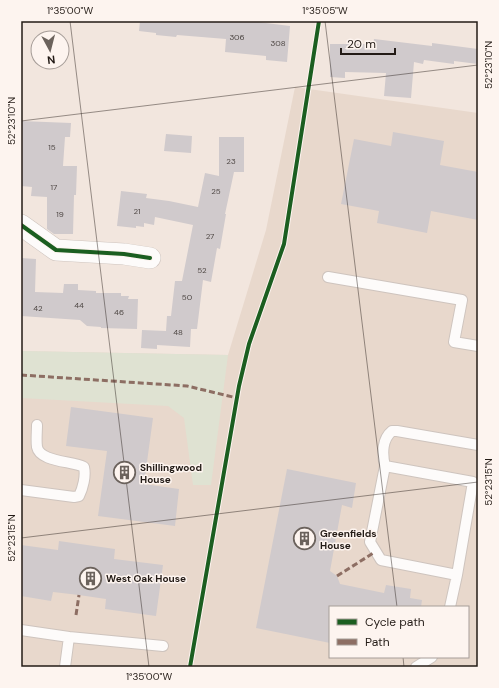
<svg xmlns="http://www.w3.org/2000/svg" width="499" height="688" viewBox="0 0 499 688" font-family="'DM Sans',sans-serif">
	<rect width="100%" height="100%" fill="#f2e6de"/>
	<path fill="#e8d8cc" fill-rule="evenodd" d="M295,87l183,26v554h-457v-316l207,4 38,-125zM330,607h138v50h-138z"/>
	<path fill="#dfe2d2" d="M21,351l207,4 -17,130h-18l-9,-67 -16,-12 -147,-8z"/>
	<path fill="#d0cacc" d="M140,21h109l41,5 -3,36 -21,-2v-4l-41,-4 1,-13 -49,-4 -1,2 -20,-2v-2l-17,-2z
		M374,39l58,7v-3l46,6v15l-24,-3v3l-30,-4 -1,4 -9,-2 -3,36 -27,-2 2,-23 -41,-1v6l-15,-1v-33h43z
		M21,121l50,2 -1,14h-5l-2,29h14l-1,29h-2l-1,39h-19l-7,-5v-32l-16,-1 1,-9 -11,-1z
		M393,132l51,9 -4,24 38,7v48l-47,-9 -4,22 -50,-10 2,-12 -38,-7 13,-65 37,7z
		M166,134l26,2 -1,17 -27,-2z
		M219,137h25v35h-10l-9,42h1l-6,35 -3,-1 -6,34 -8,-2 -6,49h-6l-1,18 -33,-2v4l-16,-1 1,-18 24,1 1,-15h4l4,-35h7l11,-56 -38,-8 -1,8 -10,-2v4l-8,-1v2l-19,-2 4,-35 26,3 -1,4 23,3 29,6 7,-34 14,3z
		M21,258l15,1 -1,33 28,1 1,-9h14v6l18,1v2h25v3h8l-1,3h10l-1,30 -36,-1v-1l-14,-1 -7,-6 -59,-4 1,-40h-1z
		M71,407l82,11 -9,66 35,5 -4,37 -77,-10 9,-65 -41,-5z
		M287,469l69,14 -4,25 -10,-3 -12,66 7,5 3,8 44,9 2,-8 25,4 -1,9 12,2 -1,7h-91v36l-74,-15z
		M59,541l56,8 -1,10 49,6 -7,51 -51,-7 1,-10 -27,-4 -26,-3 -2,9 -30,-5v-51l37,5z"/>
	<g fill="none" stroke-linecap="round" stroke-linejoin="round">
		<defs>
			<path id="lane" d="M328,277l134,23 -8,42 24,4
				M385,466c-3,-12 -3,-27 7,-35h5l81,14
				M21,490l53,7 5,-1c4,-8 7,-20 5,-29 -12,-6 -44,-5 -47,-20 -1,-7 0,-15 0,-22
				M450,607l7,-32 16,-93 -88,-16 -15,76 11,18 76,15
				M21,630l48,7 -4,30
				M69,637l94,9
				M416,667l16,-10"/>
			<path id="street" d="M21,225l35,25 68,4 26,4"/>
		</defs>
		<use href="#lane" stroke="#cec4be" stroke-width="12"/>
		<use href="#street" stroke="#cec4be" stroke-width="22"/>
		<use href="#lane" stroke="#fdfbfa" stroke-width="10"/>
		<use href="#street" stroke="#fdfbfa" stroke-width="21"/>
		<path stroke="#8d6e63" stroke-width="3" stroke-dasharray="6 3" stroke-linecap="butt" d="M21,375l166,11 50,12
			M337,576l38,-24
			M76,615l3,-20"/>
		<defs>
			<path id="cycleway" d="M21,225l35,25 68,4 26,4
				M190,667l49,-281 10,-42 35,-100 35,-223"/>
		</defs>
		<use href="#cycleway" stroke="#fdf4ef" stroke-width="6"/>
		<use href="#cycleway" stroke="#1b5e20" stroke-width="4"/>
	</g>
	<path fill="none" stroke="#231b16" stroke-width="1" stroke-opacity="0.45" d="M70,21l79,646M325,21l72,586M21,121l457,-56M21,538l457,-56M403,657l1,10"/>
	<defs>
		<symbol id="building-ring" viewBox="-11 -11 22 22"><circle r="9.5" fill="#fdf4ef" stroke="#6b625c" stroke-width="1.5"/><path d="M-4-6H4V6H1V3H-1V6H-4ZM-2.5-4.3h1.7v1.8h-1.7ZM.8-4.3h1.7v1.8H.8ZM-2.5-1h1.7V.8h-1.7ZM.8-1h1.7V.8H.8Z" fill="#6b625c"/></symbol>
	</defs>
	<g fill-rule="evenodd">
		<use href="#building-ring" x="112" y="460" width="25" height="25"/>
		<use href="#building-ring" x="292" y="526" width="25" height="25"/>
		<use href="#building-ring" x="78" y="566" width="25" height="25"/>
	</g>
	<g text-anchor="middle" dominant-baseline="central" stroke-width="3" stroke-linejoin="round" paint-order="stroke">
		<g font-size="8" fill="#4e4744">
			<text x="237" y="37">306</text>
			<text x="278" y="43">308</text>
			<text x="52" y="147">15</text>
			<text x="231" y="161">23</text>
			<text x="54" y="187">17</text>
			<text x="216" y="191">25</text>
			<text x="137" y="211">21</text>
			<text x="60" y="214">19</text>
			<text x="210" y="236">27</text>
			<text x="202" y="270">52</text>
			<text x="187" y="297">50</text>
			<text x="79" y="305">44</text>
			<text x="38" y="308">42</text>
			<text x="119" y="312">46</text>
			<text x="178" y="332">48</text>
		</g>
		<g font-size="10" font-weight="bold" fill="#231b16" stroke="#fdf4ef" text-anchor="start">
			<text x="140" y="467">Shillingwood<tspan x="140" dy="12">House</tspan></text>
			<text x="320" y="533">Greenfields<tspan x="320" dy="12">House</tspan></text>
			<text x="106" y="578">West Oak House</text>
		</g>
	</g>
	<rect width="499" height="688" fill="none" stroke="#fdf4ef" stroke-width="44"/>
	<rect x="329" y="606" width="140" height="52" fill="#fdf4ef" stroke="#a69d98"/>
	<rect x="337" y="619" width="20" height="6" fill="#1b5e20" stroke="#a69d98"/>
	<text x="365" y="626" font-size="12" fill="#231b16">Cycle path</text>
	<rect x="337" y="639" width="20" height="6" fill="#8d6e63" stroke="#a69d98"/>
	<text x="365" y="646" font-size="12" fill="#231b16">Path</text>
	<g transform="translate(50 50) rotate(173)"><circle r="19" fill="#fdf4ef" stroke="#a69d98"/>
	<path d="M0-3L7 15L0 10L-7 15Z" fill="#6b625c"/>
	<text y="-6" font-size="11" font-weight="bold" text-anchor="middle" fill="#231b16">N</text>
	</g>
	<path d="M341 48v6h54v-6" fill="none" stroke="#231b16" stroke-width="2"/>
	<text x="347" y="48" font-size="12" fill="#231b16" stroke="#fdf4ef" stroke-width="3" paint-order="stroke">20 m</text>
	<rect x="22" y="22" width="455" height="644" fill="none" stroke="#231b16" stroke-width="1.5"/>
	<g font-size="10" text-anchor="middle" fill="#231b16">
		<text x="70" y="14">1°35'00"W</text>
		<text x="325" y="14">1°35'05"W</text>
		<text transform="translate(488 65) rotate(-90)" y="4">52°23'10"N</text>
		<text transform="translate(11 121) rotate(-90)" y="4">52°23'10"N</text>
		<text transform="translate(488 482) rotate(-90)" y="4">52°23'15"N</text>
		<text transform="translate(11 538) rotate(-90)" y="4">52°23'15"N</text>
		<text x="149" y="680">1°35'00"W</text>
	</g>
</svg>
